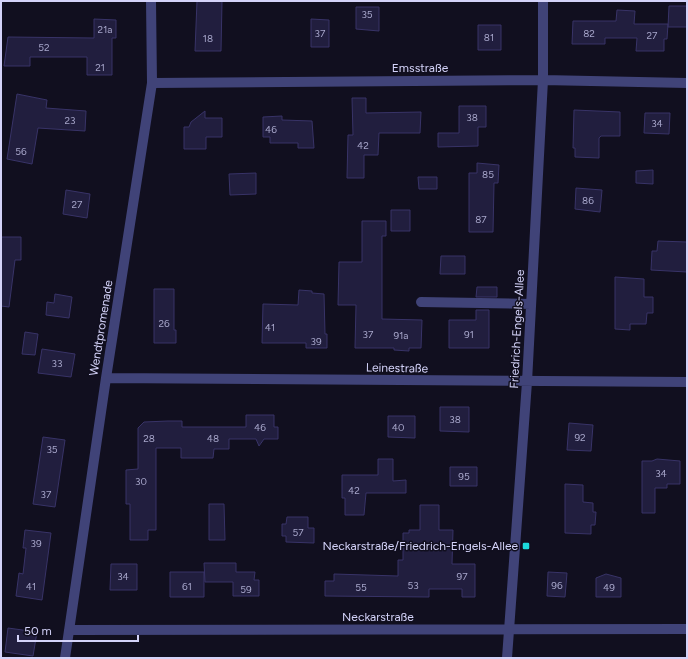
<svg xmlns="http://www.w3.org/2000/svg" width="688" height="659" viewBox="0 0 688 659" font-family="Figtree,sans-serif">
	<rect width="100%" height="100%" fill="#110f1f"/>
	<path fill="#211e3e" stroke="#383367" d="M197,1h25l-1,50h-26z
		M669,6h18v21h-19z
		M356,7h23v24l-23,-2z
		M617,10l18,1 -1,13h34l-1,15h-3v12h-28l1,-13h-32v6h-33l1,-23h43z
		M94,19l22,1v18h-4v37h-25v-18h-57v9h-26l4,-29 86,1z
		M311,19l18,1v27h-18z
		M478,25h23v25h-23z
		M17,94l30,6 -1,8 40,3 -1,20 -47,-3 -6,36 -25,-5z
		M352,98h14v15l55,-1 -1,21h-41l-1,22h-14v23h-17l1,-43h5z
		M459,106h27v21h-8v19l-40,1v-14h21z
		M574,110l46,2v24h-19l-2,2v20l-24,-1v-9h-2z
		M205,111v7h17v19h-16v12h-22v-22h5l2,-5z
		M645,113h25l-1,21 -25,-1z
		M282,116v4l30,1 2,27h-16v-5h-28v-6h-7v-20z
		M477,163l22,2 -1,18h-4l-1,49h-24v-59h8z
		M653,170v14l-17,-1v-12z
		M256,173v21l-26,1 -1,-21z
		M418,177h19v12h-18z
		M576,188l26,2 -2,22 -25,-3z
		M66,190l24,4 -3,24 -24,-4z
		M391,210h19v21h-19z
		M362,221h24v15h-4v83l40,1 -1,28h-12v3l-15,-1v-2h-39l1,-43h-18l1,-43h23z
		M1,237h20v23h-6l-6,47 -8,-1z
		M658,241l29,1v30l-36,-2 1,-19h5z
		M441,256h24v18h-25z
		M615,277l29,2v18h9v16h-6l-1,11h-16v6l-15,-1z
		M477,287h20v10h-21z
		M154,289h20v41h2v13h-22z
		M299,290l13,1v2l12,1 1,40h2v14h-21v-5h-44l1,-39 35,1z
		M55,294l17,3 -3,21 -23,-3 1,-13 7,1z
		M476,310h13v38h-40v-28h27z
		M25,332l13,2 -3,21 -13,-1z
		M42,349l33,5 -4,23 -33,-4z
		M440,407h29v25l-29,-1z
		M246,415h28v12h4v12h-14l-5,7 -3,-7h-27v10h-15l-1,9h-32v-10h-25v82h-8v10h-18v-36h-4v-34l12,-1v-41l6,-6 24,-1h14v6h64z
		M388,416h27v22l-27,-1z
		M569,423l24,2 -2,26 -24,-1z
		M43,437l22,3 -10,67 -22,-3z
		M378,459h15v22l13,-1v13h-40l-2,22h-19v-17h-3v-23h36z
		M657,459l23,2v23h-13v4h-12v25h-13v-52h10z
		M450,467h27v19h-27z
		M565,484l18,1v17l10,1v9h3l-1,13h-4v9l-26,-1z
		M209,504h15l1,36h-16z
		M420,505h19v25h14l-1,34h23v33h-13v-8h-33v8l-104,-1v-15h9v-7l64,2v-16h5v-27h6v-3h11z
		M287,517h21v11h6v15l-28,-1v-6h-4v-12h4z
		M25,530l26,3 -9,67 -26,-4 3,-23 4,1 3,-26h-3z
		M204,563h32v9h19l-1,8h5v16h-26v-14h-28z
		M111,564h26v26h-27z
		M170,572h34v25h-34z
		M548,572l19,1 -2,24 -18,-1z
		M606,574l15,4v19h-25v-19z
		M8,628l29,4 -4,24 -28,-4z"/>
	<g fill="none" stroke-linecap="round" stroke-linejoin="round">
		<path stroke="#404378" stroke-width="10" d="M152,83l391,-3 144,3
			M421,302l110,2
			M106,378l581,4
			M69,630l618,-1
			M65,658l41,-280 46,-295 -1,-82
			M507,658l20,-276 16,-302v-79"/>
	</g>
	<rect fill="#1cdadc" stroke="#110f1f" stroke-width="1.5" x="522" y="542" width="8" height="8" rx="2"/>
	<g text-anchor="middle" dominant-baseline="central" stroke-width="3" stroke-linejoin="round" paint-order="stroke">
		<g font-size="10" fill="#a7a6ca">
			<text x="367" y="14">35</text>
			<text x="105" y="29">21a</text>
			<text x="320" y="33">37</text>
			<text x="589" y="33">82</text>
			<text x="652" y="35">27</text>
			<text x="489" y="37">81</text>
			<text x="208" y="38">18</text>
			<text x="44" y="47">52</text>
			<text x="100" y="67">21</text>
			<text x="472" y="117">38</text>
			<text x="70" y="120">23</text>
			<text x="657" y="123">34</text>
			<text x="271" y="129">46</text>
			<text x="363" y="145">42</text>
			<text x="21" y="151">56</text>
			<text x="488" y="174">85</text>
			<text x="588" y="200">86</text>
			<text x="77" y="204">27</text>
			<text x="481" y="219">87</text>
			<text x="164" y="323">26</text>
			<text x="270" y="327">41</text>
			<text x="368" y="334">37</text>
			<text x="469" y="334">91</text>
			<text x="401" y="335">91a</text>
			<text x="316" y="341">39</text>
			<text x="57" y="363">33</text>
			<text x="455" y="419">38</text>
			<text x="260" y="427">46</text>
			<text x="398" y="427">40</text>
			<text x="580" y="437">92</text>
			<text x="149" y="438">28</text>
			<text x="213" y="438">48</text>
			<text x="52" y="449">35</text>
			<text x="661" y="473">34</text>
			<text x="464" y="476">95</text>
			<text x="141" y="481">30</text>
			<text x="354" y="490">42</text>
			<text x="46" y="494">37</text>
			<text x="298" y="532">57</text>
			<text x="36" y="543">39</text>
			<text x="123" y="576">34</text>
			<text x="462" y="576">97</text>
			<text x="413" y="585">53</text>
			<text x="557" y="585">96</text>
			<text x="31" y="586">41</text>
			<text x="187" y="586">61</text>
			<text x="361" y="587">55</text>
			<text x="609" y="587">49</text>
			<text x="246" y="589">59</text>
		</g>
		<g font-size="12" fill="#d4d3f9" stroke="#110f1f">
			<text x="420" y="68">Emsstraße</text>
			<text transform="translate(101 328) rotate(-81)">Wendtpromenade</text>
			<text transform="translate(517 329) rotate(-87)">Friedrich-Engels-Allee</text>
			<text transform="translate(397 368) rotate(1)">Leinestraße</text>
			<text x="378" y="617">Neckarstraße</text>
		</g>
		<g font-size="12" fill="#d4d3f9" stroke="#110f1f" text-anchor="end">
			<text x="518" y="546">Neckarstraße/Friedrich-Engels-Allee</text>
		</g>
	</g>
	<rect width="688" height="659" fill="none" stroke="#d4d3f9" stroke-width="4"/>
	<path d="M18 635v6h120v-6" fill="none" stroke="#d4d3f9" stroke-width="2"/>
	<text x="24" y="635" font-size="12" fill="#d4d3f9" stroke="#110f1f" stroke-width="3" paint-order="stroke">50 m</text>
</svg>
